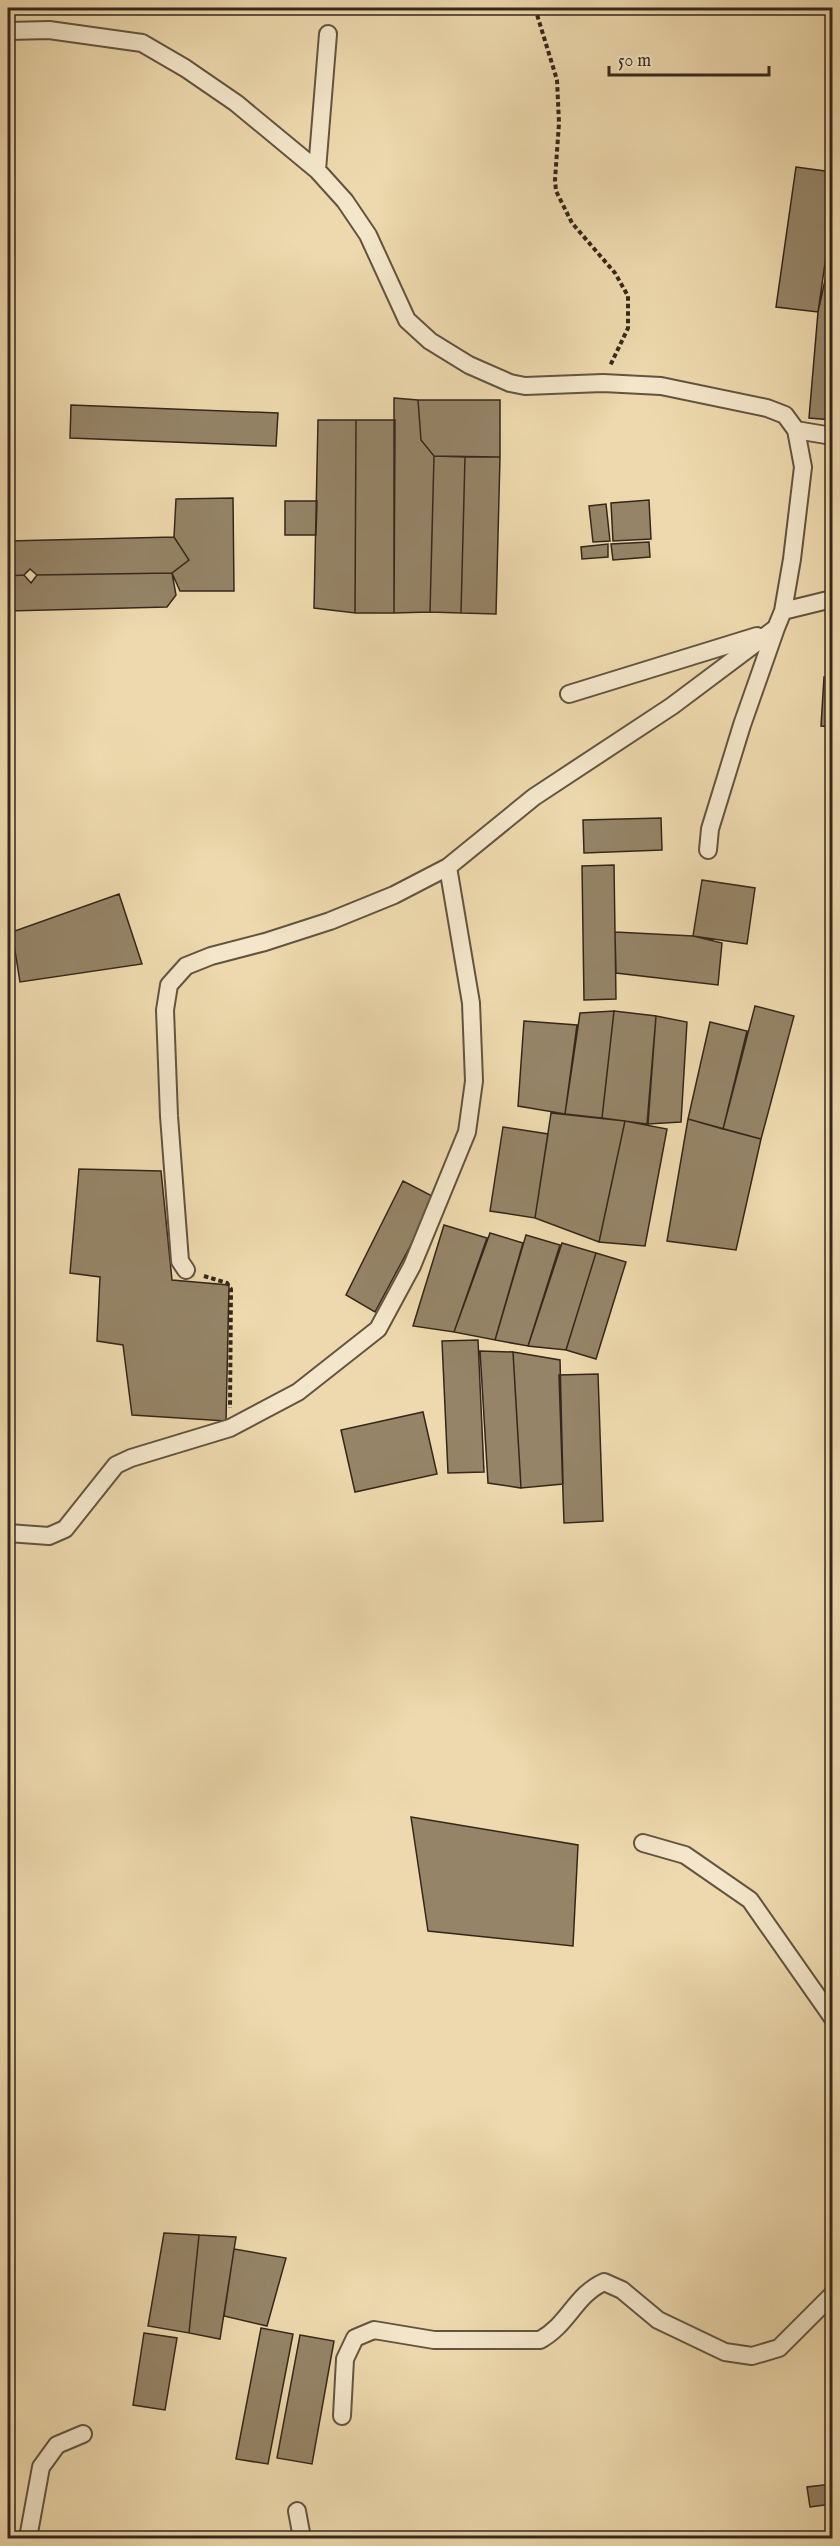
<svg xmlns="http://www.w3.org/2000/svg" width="840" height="2546" viewBox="0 0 840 2546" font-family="'IM FELL English',serif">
	<rect width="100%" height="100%" fill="#edd9ad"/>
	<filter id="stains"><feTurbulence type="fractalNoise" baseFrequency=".00333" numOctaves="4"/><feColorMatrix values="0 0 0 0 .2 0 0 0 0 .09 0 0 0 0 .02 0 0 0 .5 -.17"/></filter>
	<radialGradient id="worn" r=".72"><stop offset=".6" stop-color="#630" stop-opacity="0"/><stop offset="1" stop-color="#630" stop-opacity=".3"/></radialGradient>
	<path fill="#958467" stroke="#35271b" stroke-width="1.5" d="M796,167l36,5v43l-14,97 -42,-5z
		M832,223v48h-5z
		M827,271h5v149l-23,-2 9,-106z
		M394,398l24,2 3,40 13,16 -4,156 -36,1z
		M418,400h82v57l-66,-1 -13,-16z
		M71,405l207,8 -2,33 -206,-8z
		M318,420h38l-1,193 -41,-5z
		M356,420h39l-1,193h-39z
		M434,456l31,1 -4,156 -31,-1z
		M465,457h35l-4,157 -35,-1z
		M233,498l1,93h-54l-8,-18 17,-13 -15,-23 2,-38z
		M649,500l2,39 -38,2 -2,-38z
		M285,501h32l-1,34h-31z
		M606,504l4,37 -17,1 -4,-36z
		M174,537l15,23 -17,13 -135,2 -7,-6 -6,6 -16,1v-35z
		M649,542l1,15 -37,3 -2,-16z
		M608,544v13l-26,2 -1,-12z
		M172,573l4,22 -9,12 -159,4v-35l16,-1 7,8 6,-8z
		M824,677l8,1v49l-11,-1z
		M661,818l1,32 -78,3 -1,-33z
		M614,865l2,134 -32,1 -2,-134z
		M702,880l53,8 -8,56 -54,-8z
		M119,894l23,70 -122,18 -8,-50z
		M615,932l78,4 29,7 -4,42 -102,-12z
		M755,1006l39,10 -33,123 -38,-10z
		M614,1011l42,5 -9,108 -45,-6z
		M614,1011l-12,107 -37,-4 15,-101z
		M656,1016l31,6 -6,100 -33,2z
		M524,1021l53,4 -12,89 -47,-8z
		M710,1022l37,9 -24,98 -35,-10z
		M551,1113l74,8 -26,121 -64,-24z
		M688,1119l73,20 -25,111 -69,-9z
		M625,1121l42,8 -22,117 -46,-4z
		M503,1127l45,7 -13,84 -45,-7z
		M79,1169l82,2 11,109 57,5 -3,136 -94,-6 -9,-70 -26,-4 3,-64 -30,-4z
		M403,1181l33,17 -61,114 -29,-17z
		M444,1225l43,13 -33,94 -41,-6z
		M490,1233l33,10 -28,97 -41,-8z
		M526,1235l34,10 -32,101 -33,-6z
		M562,1243l34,10 -30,97 -38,-4z
		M596,1253l30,9 -30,97 -30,-9z
		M478,1340l6,132 -36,1 -6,-132z
		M480,1351l33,1 8,136 -33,-5z
		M513,1352l47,8 3,124 -42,4z
		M598,1374l5,147 -39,2 -5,-148z
		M423,1412l14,62 -82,18 -14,-62z
		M411,1817l167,28 -5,101 -145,-15z
		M164,2233l35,2 -10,98 -41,-7z
		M199,2235l37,2 -16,102 -31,-6z
		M234,2249l52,9 -19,68 -43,-10z
		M261,2328l32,6 -25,130 -32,-5z
		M144,2333l33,5 -12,72 -32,-5z
		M300,2335l34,6 -22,123 -35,-6z
		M832,2484v20l-22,3 -3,-20z"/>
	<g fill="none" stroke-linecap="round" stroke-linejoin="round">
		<defs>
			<path id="minor" d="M8,31l41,-1 93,13 43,25 51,35 81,67 28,31 23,34 39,85 23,21 39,24 41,18 15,3 78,-3 58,3 106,22 18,7 11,15 7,37 -11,92 -9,52
				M317,170l11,-136
				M796,430l36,6
				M569,694l188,-58
				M708,850l2,-21 32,-104 34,-97
				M186,1270l-6,-9 -11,-145 -4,-106 4,-25 17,-19 25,-10 54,-14 65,-21 64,-26 54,-28 86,-70 138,-91 104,-78 7,-17 49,-12
				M8,1533l41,3 16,-7 51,-64 15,-7 99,-30 68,-36 80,-63 34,-63 55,-134 7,-51 -3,-78 -23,-136
				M643,1843l42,12 65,45 82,117
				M342,2416l3,-57 10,-21 19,-8 60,10h106c29,-16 35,-45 64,-58l18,8 36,30 67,32 27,4 27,-8 53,-53
				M297,2511l5,27
				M28,2538l13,-71 16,-22 26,-11"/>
		</defs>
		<use href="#minor" stroke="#635440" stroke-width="20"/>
		<path stroke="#35271b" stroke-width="4" stroke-dasharray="4.5 3" stroke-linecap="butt" d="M535,8l22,72 2,43 -4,57 1,11 16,32 43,50 13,23v32l-18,38
			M204,1276l23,7 4,6 -1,119"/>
		<use href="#minor" stroke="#f3e6ca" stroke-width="16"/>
	</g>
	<rect width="840" height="2546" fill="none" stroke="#edd9ad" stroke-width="30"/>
	<rect x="9" y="9" width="822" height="2528" fill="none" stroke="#35271b" stroke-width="3"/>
	<rect x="15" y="15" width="810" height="2516" fill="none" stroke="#35271b" stroke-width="1.5"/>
	<path d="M609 66v9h160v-9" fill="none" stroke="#35271b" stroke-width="3"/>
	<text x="618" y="66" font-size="18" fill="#35271b" stroke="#f3e6ca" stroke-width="4.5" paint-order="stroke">50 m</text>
	<rect width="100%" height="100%" filter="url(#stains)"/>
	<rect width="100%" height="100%" fill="url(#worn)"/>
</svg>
